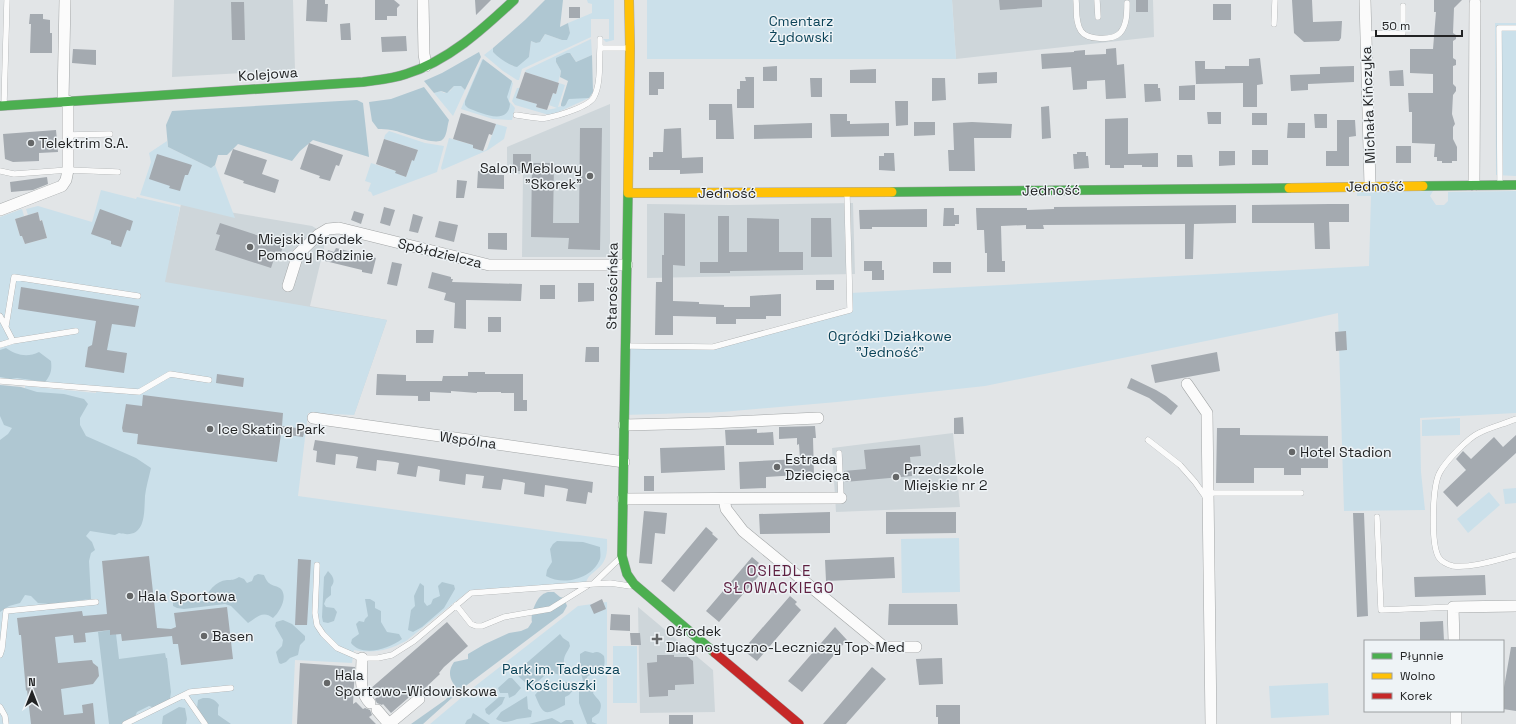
<svg xmlns="http://www.w3.org/2000/svg" width="1516" height="724" viewBox="0 0 1516 724" font-family="'Space Grotesk',sans-serif">
	<rect width="100%" height="100%" fill="#e2e5e7"/>
	<path fill="#ced6da" d="M174,0h119l2,70 -123,7z
		M952,0h201l1,37 -198,22z
		M610,104v153h-88l1,-83h-16v-27z
		M853,203l2,71 -208,4v-74l82,1z
		M181,204l131,22 15,9 -17,71 77,14 -33,95 -354,-159 164,26z
		M953,433l7,74 -124,5 -4,-64z
		M638,607l75,63 2,42 -75,1z"/>
	<path fill="#cbe0ea" d="M587,0h27v40l-8,2 -3,-3h6v-20h-18v18l-69,32 -3,11h-2l-14,-9 -19,-16 9,-7v4l20,14 16,-9 2,-16 5,2 5,-2 4,-7 17,6 8,-7 -2,-10 24,-10v-9l-4,-1z
		M647,0h305l4,59h-309z
		M1495,23h21v153l-20,-1z
		M591,39l1,16 -16,7 -5,-8 -15,8 5,9 -3,12 -33,-11 1,-2z
		M482,59l31,24 -4,18 6,7 -3,12 -19,-1 -32,-10z
		M559,83l6,2 -7,22 8,-2 2,-6 3,-1h18l-35,16 -5,1 -34,-10 -3,-4 5,-13h3l-3,10 20,6 -1,3 11,3 10,-2 -8,-3 4,-12 3,1z
		M454,86h7l4,4 -12,26 -19,-23 7,-2 3,2 6,-2z
		M496,124l11,3 -3,12 -16,11 -46,20 -1,-2 8,-30 24,7v3l11,3 3,-2z
		M389,131l36,12 19,3 -7,26 -64,24 -2,-4 -3,-1 3,-8 -6,-2 6,-18 25,8v2l10,4 6,-17h2l4,-10 -34,-11 1,-4z
		M167,141l1,6 41,20h4l2,-2 20,53 -95,-23 11,-33 -2,-9z
		M101,190l35,9 1,-2 43,10 -15,75 222,38 -33,95 -46,-2 -10,83 309,43c0,7 1,15 -3,22 -4,9 -16,12 -18,22l-116,7 -64,51c-17,9 -32,13 -52,9l-2,13 -57,-3 -3,64h-292v-329h25v-9l71,7 1,-6 -97,-7v-163l22,-8 2,7 -9,3 5,17h2l3,8 22,-6 -5,-18h-2l-2,-8 -10,3 -2,-6 12,-3 54,16z
		M1433,191l-3,5 6,9h8l4,-4v-9l68,-1v222l-96,5 1,54 4,38 -81,1 -6,-198 -63,14 -290,59 -148,16 -115,10 -98,3 1,-69 88,1 137,-37v-17l519,-27 2,-70h-14v-4z
		M1460,418v17l-38,1v-16z
		M1516,488v15l-11,1 -2,-15z
		M1489,492l11,13 -32,28 -11,-14z
		M959,538l1,54 -58,1 -1,-54z
		M607,602v122h-177l44,-37 104,-81z
		M613,646h24v57h-24z
		M1328,683l1,32 -58,3 -2,-32z"/>
	<path fill="#afc7d2" d="M545,0h18l-3,27 8,-4 2,10 -3,7h-5l-17,-6 -5,8 -4,1 -5,-2 -2,16 -12,10c-9,-2 -18,-9 -24,-15v-4l32,-28z
		M479,52l2,5 -16,33 -4,-4h-7l-7,7 -6,-2 -7,2 -10,-12 18,-8z
		M567,53h3l6,9 16,-7 1,37 -4,6 -20,1c-3,3 -2,9 -8,7v-2l7,-23 -8,-4 1,-6 -5,-9v-4z
		M483,59l29,22 -5,16 3,7c-2,22 -29,9 -42,4l-3,-3v-4z
		M424,87l25,33c-2,6 -2,17 -7,20 -8,6 -41,-9 -51,-10 -4,-1 -9,-1 -13,-1l-6,-8 -3,-19 22,-3z
		M357,100l6,3 6,54 -56,-17 -13,11 -8,10 -54,-17 -11,11h-9l-3,10 -4,3 -43,-21 -2,-22 6,-14z
		M6,348c10,7 21,10 33,4l12,9c1,9 0,14 -6,21l-28,-4 -6,1 -11,-2v-27z
		M0,385l21,2 16,5 27,2 20,5 4,5 -8,14v7l6,11 50,22 15,10c-2,9 -5,19 -6,28 -1,18 1,44 -26,37l-4,2 -25,-4 -4,5 6,6 3,8 -4,3 -2,8 2,38 -42,5 -11,-1 -7,-7 -6,-1 -5,8 -11,3 -9,6v-172l8,-6 4,-6 -8,-3 -4,-9z
		M557,541l26,1 17,5c0,3 1,8 0,12 -8,20 -36,27 -54,17l1,-6 5,-8 -2,-13 3,-5z
		M328,571c5,5 8,10 3,16v8l-5,4 -2,5 2,3 8,1 3,4 -3,9 -6,2 -5,-1 -1,-5 2,-40z
		M258,574l6,1c1,2 3,7 5,8 3,3 9,3 12,6 7,8 -1,23 -8,29 -10,-8 -16,-1 -25,5l-17,-17 -6,-2 -41,5 -7,-1 -4,-2v-6l4,-6 6,-2 5,2c4,6 7,8 15,7 5,-9 12,-20 24,-21 5,0 7,0 12,-3l5,2 3,4 5,-2 2,-5z
		M442,582l12,3 1,4 -11,19 -22,19 -9,5 -5,-2 3,-20 4,-4 -1,-10 6,-13 4,3v16l3,4 4,-2 2,-5 7,-3 -2,-10z
		M548,592h6l6,5 4,1 3,8 -4,7 -104,78c-8,-9 -13,-18 -5,-29l14,-3v-5l17,-10 24,-11 12,-2 7,-3 4,-6c-2,-7 4,-23 10,-27 2,-2 4,-2 6,-3z
		M365,599h5l5,3v6l6,3v11l6,10 12,2 3,5c-12,9 -39,19 -51,4l1,-4 7,-5 -3,-10 3,-3 5,1 1,-3 3,-3z
		M283,620l9,4 13,12v4l-5,5 -2,10 -8,3 -4,4 -5,2 -2,-1 -3,-11 6,-6 1,-6 -8,-14 1,-4z
		M110,630v5l6,-1 3,25 46,-6 1,5h1l4,34 -1,7 -15,9 -6,-2 -12,6 -3,7 -10,5h-15l-11,-92z
		M560,634l3,4 6,4 1,4c-3,7 -7,10 -6,18l5,5v3c-8,6 -12,1 -20,0 -19,15 -15,19 -34,1z
		M585,651l8,2c4,-2 7,-1 11,3 3,17 -6,13 -17,21l1,5 5,3 2,4 -2,4c5,8 11,8 6,20l-7,5v4l5,2h-10l-8,-21v-12l4,-10 -3,-12v-15z
		M509,678h3l9,10 -6,7 -6,3 -1,-5h-8l-2,-5z
		M563,682h9l3,6 -6,7 -4,2v8c-20,10 -21,12 -30,-10 6,-9 18,-10 28,-13z
		M452,693l2,1 -1,3 -30,27h-12l34,-24z
		M527,696l1,13 4,2 -1,6c-4,1 -9,1 -14,2 -9,3 -12,5 -21,0l5,-7z
		M499,697h6l-3,7 -13,11 -3,-2 -1,-4z
		M203,698c7,0 11,0 16,7l-1,3v7l13,9h-23l-11,-16 1,-8z
		M179,707l6,1 2,11 -1,5h-24l1,-8z
		M473,713l17,11h-25l2,-4 4,-2z
		M552,718l9,5 5,-3h6l2,4h-45z"/>
	<path fill="#a4aab0" d="M307,0h18v4h3l-1,18 -21,-1z
		M375,0h19l6,5 -3,3v8h-10v4h-12z
		M475,0h16l-15,15z
		M999,0h43v7l-42,3z
		M1136,0h12v12h-12z
		M1292,0h20l1,22 29,-1 -1,17 -2,3 -35,1 -10,-9z
		M1434,0h28l-8,8 -1,25 3,2v4l-3,2v17l3,2v5l-3,1v18l3,3v4l-3,4 -1,19 3,10 -2,3v12l4,8v14h-5v2h-10v-2h-5v-4h-3l1,-13 -23,-1v-31h-3l-1,-19h25v-19l-23,-1v-24h23l3,-37h-2z
		M231,2h13l1,38h-13z
		M1213,4h18v16h-18z
		M569,7h11v11h-11z
		M30,14h13v5l7,1v13h2v20h-22l1,-29h-2z
		M350,23l1,17h-10l-1,-16z
		M406,36l1,15 -25,1 -1,-15z
		M1116,48l1,17 7,-1 2,34 -20,1 -1,-19 -18,1v8l-14,1 -2,-23 -29,2 -1,-15 33,-2v-1l11,-1v5l21,-1v-5z
		M73,49l23,1v15l-24,-2z
		M1260,58l3,26 -6,1v22h-14v-24l-47,1 -1,-23h10v8h20v-3h24v-7z
		M777,66v15h-14v-14z
		M1354,66v16l-46,2v6l-17,1 -1,-16 30,-1v-7z
		M876,69v14h-26v-13z
		M1403,70l1,16h-14l-1,-15z
		M525,72l34,11 -3,11 -3,-1 -6,17 -11,-3 1,-3 -21,-6z
		M649,72h15v17h-6v6h-9z
		M997,72v11l-19,1v-11z
		M745,77h9v31h-17v-19h3v-8h6z
		M810,78h12v19h-11z
		M932,78h13l1,22 -14,1z
		M1144,84h14v4h2l1,13 -16,1z
		M1195,85v15h-16v-14z
		M895,101h13v24l-12,1z
		M709,104h23l2,35h-18v-19h-7z
		M1049,106l2,32 -9,1 -1,-32z
		M1207,112h14v12h-13z
		M461,113l35,11 -4,11 -3,-1 -6,17 -10,-3v-3l-20,-6z
		M1252,113h15v12h-15z
		M830,114h17v7h3v3l39,-1v13l-58,1z
		M1314,114h13v14h-12z
		M1128,118v36l30,-1v14h-16v-2h-18v3h-14v-3h-5v-46z
		M1337,120h18l1,16 -7,1v29h-23v-15h11z
		M914,122h21v13l-21,1z
		M972,122l40,2 -1,14h-37l1,33h-26l-1,-21h6l-1,-27z
		M812,123v15l-58,1v-14z
		M1288,123h17v15h-18z
		M580,128h22l-2,122 -32,-1 1,-11 -38,-1 1,-74h22l-1,60h26z
		M681,128l1,30 21,-1v16l-23,1v-4h-31v-13h4v-5h10l1,-23z
		M56,130l2,22 -19,1v8l-26,1 -8,-3 -2,-25z
		M384,139l34,11 -4,11 -2,-1 -6,17 -11,-4 1,-2 -20,-7z
		M309,143l34,12 -4,11 -3,-1 -6,16 -11,-3 1,-2 -20,-7z
		M1396,146h15v17h-15z
		M233,149l34,11 -5,14 17,6 -4,13 -32,-10 1,-2 -20,-7z
		M1252,150h16v15h-16z
		M1219,151h16v14l-16,1z
		M1077,152h9v4h2l1,12 -15,1 -1,-15h4z
		M884,153h10l1,18 -16,-1v-14h5z
		M157,154l35,11 -4,10h-3l-5,16 -11,-3 1,-2 -21,-7z
		M513,154h18v17h-18z
		M1177,155h15l1,12h-16z
		M478,171h17v4h9v14l-27,-1z
		M47,177l1,7 -15,6 -22,2 -1,-10z
		M457,180l10,1 -3,17h-8z
		M1330,204h19v18h-20l1,27h-15l-1,-26h-62v-18z
		M1236,205v18l-42,1 -1,35h-8v-35l-142,1 1,4h-18v-4l-25,1 1,35h3v11h-18v-19h-2l-1,-23h-7l-1,-22h51v2l27,-1v-2z
		M384,207l11,3 -5,16 -10,-3z
		M944,208h10v7h5v9h-4v2h-12z
		M100,209l33,12 -3,10 -3,-1 -6,17 -10,-3v-3l-20,-7z
		M927,209v18h-55v2h-12l-1,-19z
		M354,211l10,3 -3,10 -10,-4z
		M38,212l2,9 2,-1 5,18 -22,6 -3,-8h-2l-5,-17z
		M664,213l21,1v52l-12,-1v36l26,1v2l25,1v2h26v-11l31,-2v22h-15v3h-30v5h-20v-7l-43,-1v19h-18l1,-53h6v-27h2z
		M413,214l10,3 -5,16 -9,-2z
		M718,216h11v36h18v-34l32,1v33h24v18l-73,1v2h-30v-11h18z
		M811,218h20l1,39h-21z
		M439,221l19,4 -4,17 -19,-5z
		M220,223l64,21 -4,11 -4,-2 -5,15 -56,-18 5,-15 -4,-1z
		M488,233h19v17l-19,-1z
		M336,248l40,10 -4,16 -10,-2v-2l-37,-9 3,-11 6,2z
		M864,261h18v9h2v10h-12v-9h-8z
		M392,262l10,2 -5,22 -10,-2z
		M933,262h18v11h-18z
		M432,272l19,5v2h2l-1,3 70,2 -1,17 -55,-1v29l-12,-1 1,-25 -11,-3 2,-7 -18,-5z
		M816,280h18v10h-18z
		M578,283h16v18l-16,1z
		M540,285h15v14h-15z
		M21,287l118,19 -4,21 -23,-3 -5,26 20,3 -3,20 -39,-6 3,-20 4,-2 4,-24 -78,-12z
		M488,317h13v15h-13z
		M416,330h18l-1,13h-17z
		M1346,331l1,19 -11,1 -1,-19z
		M586,347h13v15h-14z
		M1217,352l3,19 -65,12 -4,-18z
		M468,372h17v2h38v26h4v11h-13v-18h-13v-1h-24v1l-26,-2v2l-21,-1v9h-12v-5l-42,-1 1,-21 29,1v6h36l1,-5h25z
		M217,374l27,4 -1,9 -27,-4z
		M1131,378l25,12 10,6 12,10 -7,9 -22,-17 -22,-10z
		M143,395l140,18 -1,13 23,3 -2,8 -22,-3 -4,28 -140,-18 1,-10 -15,-2 -1,-4 4,-24 16,2z
		M963,417l1,17h-10v-16z
		M815,426l1,12h-3l1,38 -16,1v-2l-32,2v11l-26,1 -1,-27 61,-3 -1,-15 -2,1v-7l-18,1v-12z
		M1217,428h23v7l88,1v32h-27v7h-17v-7h-30v15h-38z
		M757,429v4l16,-1 1,13h-48l-1,-15z
		M1516,435v18l-59,54 -14,-15 23,-22 -10,-11 7,-8 8,8 23,-22 9,10z
		M315,440l278,42 -1,11 -4,-1 -2,12 -20,-3 2,-12 -4,-1 -19,-3 -1,12 -20,-3 1,-11 -3,-1 -19,-3 -2,11 -19,-2 2,-12 -18,-2 -1,11 -26,-4 1,-11 -4,-1 -18,-3 -2,11 -19,-3 2,-11 -4,-1 -18,-2 -1,11 -20,-3 2,-11 -4,-1 -18,-2 -1,11 -19,-3 1,-11 -4,-1z
		M920,445l1,11 -11,1 2,19 -67,6 -1,-11 22,-2 -2,-19z
		M724,446l1,24 -64,3 -1,-25z
		M644,476h10v15h-10z
		M644,511l23,2 -2,21 -10,-1 -3,31 -13,-1z
		M830,512v21l-70,1 -1,-20z
		M886,512h70v21l-70,1z
		M1353,513h11l4,103 -11,1z
		M706,527l7,6 -1,1 6,5 -44,53 -13,-11z
		M149,556l8,72 14,1 5,-2 -2,-14 53,-6 6,52 -52,6 -3,-21h-5l-1,-8 -50,5 -1,-7 -11,1v-5l-25,3 1,9 -12,1 -1,-8 -18,2 3,26 34,-3 1,3 5,4 1,9 -6,8 -32,5 3,26 19,-2 -1,-8 11,-2 2,21h-64l-4,-34 -1,1 -5,-56h-2l-2,-17 65,-7 1,5 24,-2 -5,-53z
		M752,557l7,6 -2,2 6,6 -44,51 -13,-11z
		M894,557l1,21 -69,3 -1,-21z
		M298,559l13,1 -4,65h-12z
		M1485,575l1,20 -71,2 -1,-20z
		M790,596l7,6 -2,2 6,6 -44,51 -14,-11z
		M602,599l4,10 -12,5 -4,-9z
		M889,604h68l1,21h-70z
		M611,614l19,1v16l-20,-1z
		M1443,621l1,20h-24v-19z
		M447,622l21,24 -24,21 -5,6 1,1 -17,16 -2,-2 -6,4 -24,21 -8,-9 -1,1 -5,-2 -2,-4 2,-2 -7,-8z
		M835,627l12,13 -45,52 -14,-11z
		M630,633h10l1,12h-10z
		M1511,647h5v64l-13,-2v-16z
		M657,655h17v2h14l5,4 1,23 -19,1v5h-7v6l-19,1 -2,-34 10,-1z
		M942,658l1,26 -24,1 -3,-26z
		M300,663l55,4 -2,37 3,-2 7,7 2,-1 5,2 2,5 -3,2 7,7h-79z
		M872,667l14,12 -40,45h-23z
		M936,705h24v19h-22v-7h-2z
		M669,715h24v9h-24z"/>
	<g fill="none" stroke-linecap="round" stroke-linejoin="round">
		<defs>
			<path id="lane" d="M1076,0c1,10 -1,22 5,31 6,9 31,10 39,2 7,-8 7,-20 7,-30
				M1097,0l1,17
				M1274,24l1,-24
				M1366,34l37,-1v-27
				M600,39v9
				M4,104l3,-104
				M516,115c10,1 21,4 30,3 11,-2 43,-11 48,-21 7,-14 5,-33 6,-49h28
				M68,135l42,-1
				M0,171l14,3 54,-4 50,2
				M1500,185l-1,-157h17
				M0,316l13,25 -13,4
				M6,326l8,-49 124,19
				M13,341l63,-10
				M626,346l87,1 137,-37 -3,-116
				M0,381l139,11 31,-18 39,6
				M1516,419c-12,5 -25,8 -37,14 -11,5 -33,28 -39,39 -8,14 -9,69 -2,84 2,5 10,9 15,10 20,2 43,-6 63,-11
				M1148,440l32,25 15,17 12,17
				M839,453l2,45
				M1208,493h93
				M1377,517l4,93 72,-3
				M619,559l-26,25 17,-1 20,3
				M317,565l-2,48 2,12 6,9 14,14 23,10h18l14,-3 22,-14 57,-48 122,-9
				M456,605l15,19 5,2h6l22,-9 46,-8 37,-23
				M0,655l2,-6 4,-38 90,-9
				M185,695l20,29
				M0,707l5,9 1,8
				M125,724l65,-32 41,-4"/>
			<path id="street" d="M423,0l1,54 2,12
				M1365,0l5,186
				M63,101l2,-101
				M1474,185l1,-182
				M0,210l62,-24 4,-6 2,-10v-69
				M288,286l10,-32 20,-19 10,-6 11,-1 150,37h138
				M1187,384l20,29 4,311
				M313,418l311,44
				M624,425l86,-2 108,-5
				M623,499l218,-1
				M724,499l2,10 17,22 141,116h32
				M1454,641l-1,-34 63,-1
				M362,658c0,17 -4,32 8,45
				M377,710l12,14
				M1456,711v13
				M389,724l30,-25"/>
			<path id="fast" d="M0,106l363,-24c14,-2 29,-3 43,-8 42,-13 76,-44 108,-74
				M1423,186l93,-1
				M628,192l-6,364 5,18 7,10 81,69
				M892,192l397,-4"/>
			<path id="slow" d="M1289,188l134,-2
				M628,192l2,-144 -1,-48
				M628,193l264,-1"/>
			<path id="jam" d="M715,653l84,71"/>
		</defs>
		<use href="#lane" stroke="#a2a5a6" stroke-width="6"/>
		<use href="#street" stroke="#a2a5a6" stroke-width="12"/>
		<use href="#fast" stroke="#a2a5a6" stroke-width="10"/>
		<use href="#slow" stroke="#a2a5a6" stroke-width="10"/>
		<use href="#jam" stroke="#a2a5a6" stroke-width="10"/>
		<use href="#lane" stroke="#fbfbfb" stroke-width="5.5"/>
		<use href="#street" stroke="#fbfbfb" stroke-width="11"/>
		<use href="#fast" stroke="#4caf50" stroke-width="9"/>
		<use href="#slow" stroke="#ffc107" stroke-width="9"/>
		<use href="#jam" stroke="#c62828" stroke-width="9"/>
	</g>
	<g fill="#656768" stroke="#eef3f6" stroke-width="1.5">
		<circle cx="31" cy="143" r="4"/>
		<circle cx="590" cy="176" r="4"/>
		<circle cx="250" cy="247" r="4"/>
		<circle cx="210" cy="429" r="4"/>
		<circle cx="1292" cy="452" r="4"/>
		<circle cx="777" cy="467" r="4"/>
		<circle cx="896" cy="477" r="4"/>
		<circle cx="130" cy="596" r="4"/>
		<circle cx="204" cy="636" r="4"/>
		<path d="M655 633h4v4h4v4h-4v4h-4v-4h-4v-4h4z"/>
		<circle cx="327" cy="683" r="4"/>
	</g>
	<g text-anchor="middle" dominant-baseline="central" stroke-width="3" stroke-linejoin="round" paint-order="stroke">
		<g font-size="14" fill="#0b4358" stroke="#eef3f6">
			<text x="801" y="21">Cmentarz<tspan x="801" dy="16">Żydowski</tspan></text>
			<text x="890" y="336">Ogródki Działkowe<tspan x="890" dy="16">"Jedność"</tspan></text>
			<text x="561" y="669">Park im. Tadeusza<tspan x="561" dy="16">Kościuszki</tspan></text>
		</g>
		<g font-size="14" fill="#222324" stroke="#eef3f6">
			<text transform="translate(268 74) rotate(-4)">Kolejowa</text>
			<text transform="translate(1368 105) rotate(-92)">Michała Kińczyka</text>
			<text transform="translate(1375 186) rotate(-1)">Jedność</text>
			<text transform="translate(1051 190) rotate(-1)">Jedność</text>
			<text x="727" y="193">Jedność</text>
			<text transform="translate(440 253) rotate(14)">Spółdzielcza</text>
			<text transform="translate(612 286) rotate(-89)">Starościńska</text>
			<text transform="translate(468 440) rotate(8)">Wspólna</text>
		</g>
		<g font-size="14" fill="#222324" stroke="#eef3f6" text-anchor="start">
			<text x="39" y="143">Telektrim S.A.</text>
			<text x="582" y="168" text-anchor="end">Salon Meblowy<tspan x="582" dy="16">"Skorek"</tspan></text>
			<text x="258" y="239">Miejski Ośrodek<tspan x="258" dy="16">Pomocy Rodzinie</tspan></text>
			<text x="218" y="429">Ice Skating Park</text>
			<text x="1300" y="452">Hotel Stadion</text>
			<text x="785" y="459">Estrada<tspan x="785" dy="16">Dziecięca</tspan></text>
			<text x="904" y="469">Przedszkole<tspan x="904" dy="16">Miejskie nr 2</tspan></text>
			<text x="138" y="596">Hala Sportowa</text>
			<text x="666" y="631">Ośrodek<tspan x="666" dy="16">Diagnostyczno-Leczniczy Top-Med</tspan></text>
			<text x="212" y="636">Basen</text>
			<text x="335" y="675">Hala<tspan x="335" dy="16">Sportowo-Widowiskowa</tspan></text>
		</g>
		<g font-size="15" letter-spacing="1" fill="#5e1f40" stroke="#eef3f6">
			<text x="779" y="570">OSIEDLE<tspan x="779" dy="17">SŁOWACKIEGO</tspan></text>
		</g>
	</g>
	<rect x="1364" y="640" width="140" height="72" fill="#eef3f6" stroke="#9ca0a2"/>
	<rect x="1372" y="653" width="20" height="6" fill="#4caf50" stroke="#9ca0a2"/>
	<text x="1400" y="660" font-size="12" fill="#222324">Płynnie</text>
	<rect x="1372" y="673" width="20" height="6" fill="#ffc107" stroke="#9ca0a2"/>
	<text x="1400" y="680" font-size="12" fill="#222324">Wolno</text>
	<rect x="1372" y="693" width="20" height="6" fill="#c62828" stroke="#9ca0a2"/>
	<text x="1400" y="700" font-size="12" fill="#222324">Korek</text>
	<g transform="translate(32 692)" stroke="#eef3f6" stroke-width="3" paint-order="stroke">
	<path d="M0-3L7 15L0 10L-7 15Z" fill="#222324"/>
	<text y="-6" font-size="11" font-weight="bold" text-anchor="middle" fill="#222324">N</text>
	</g>
	<path d="M1376 30v6h86v-6" fill="none" stroke="#222324" stroke-width="2"/>
	<text x="1382" y="30" font-size="12" fill="#222324" stroke="#eef3f6" stroke-width="3" paint-order="stroke">50 m</text>
</svg>
